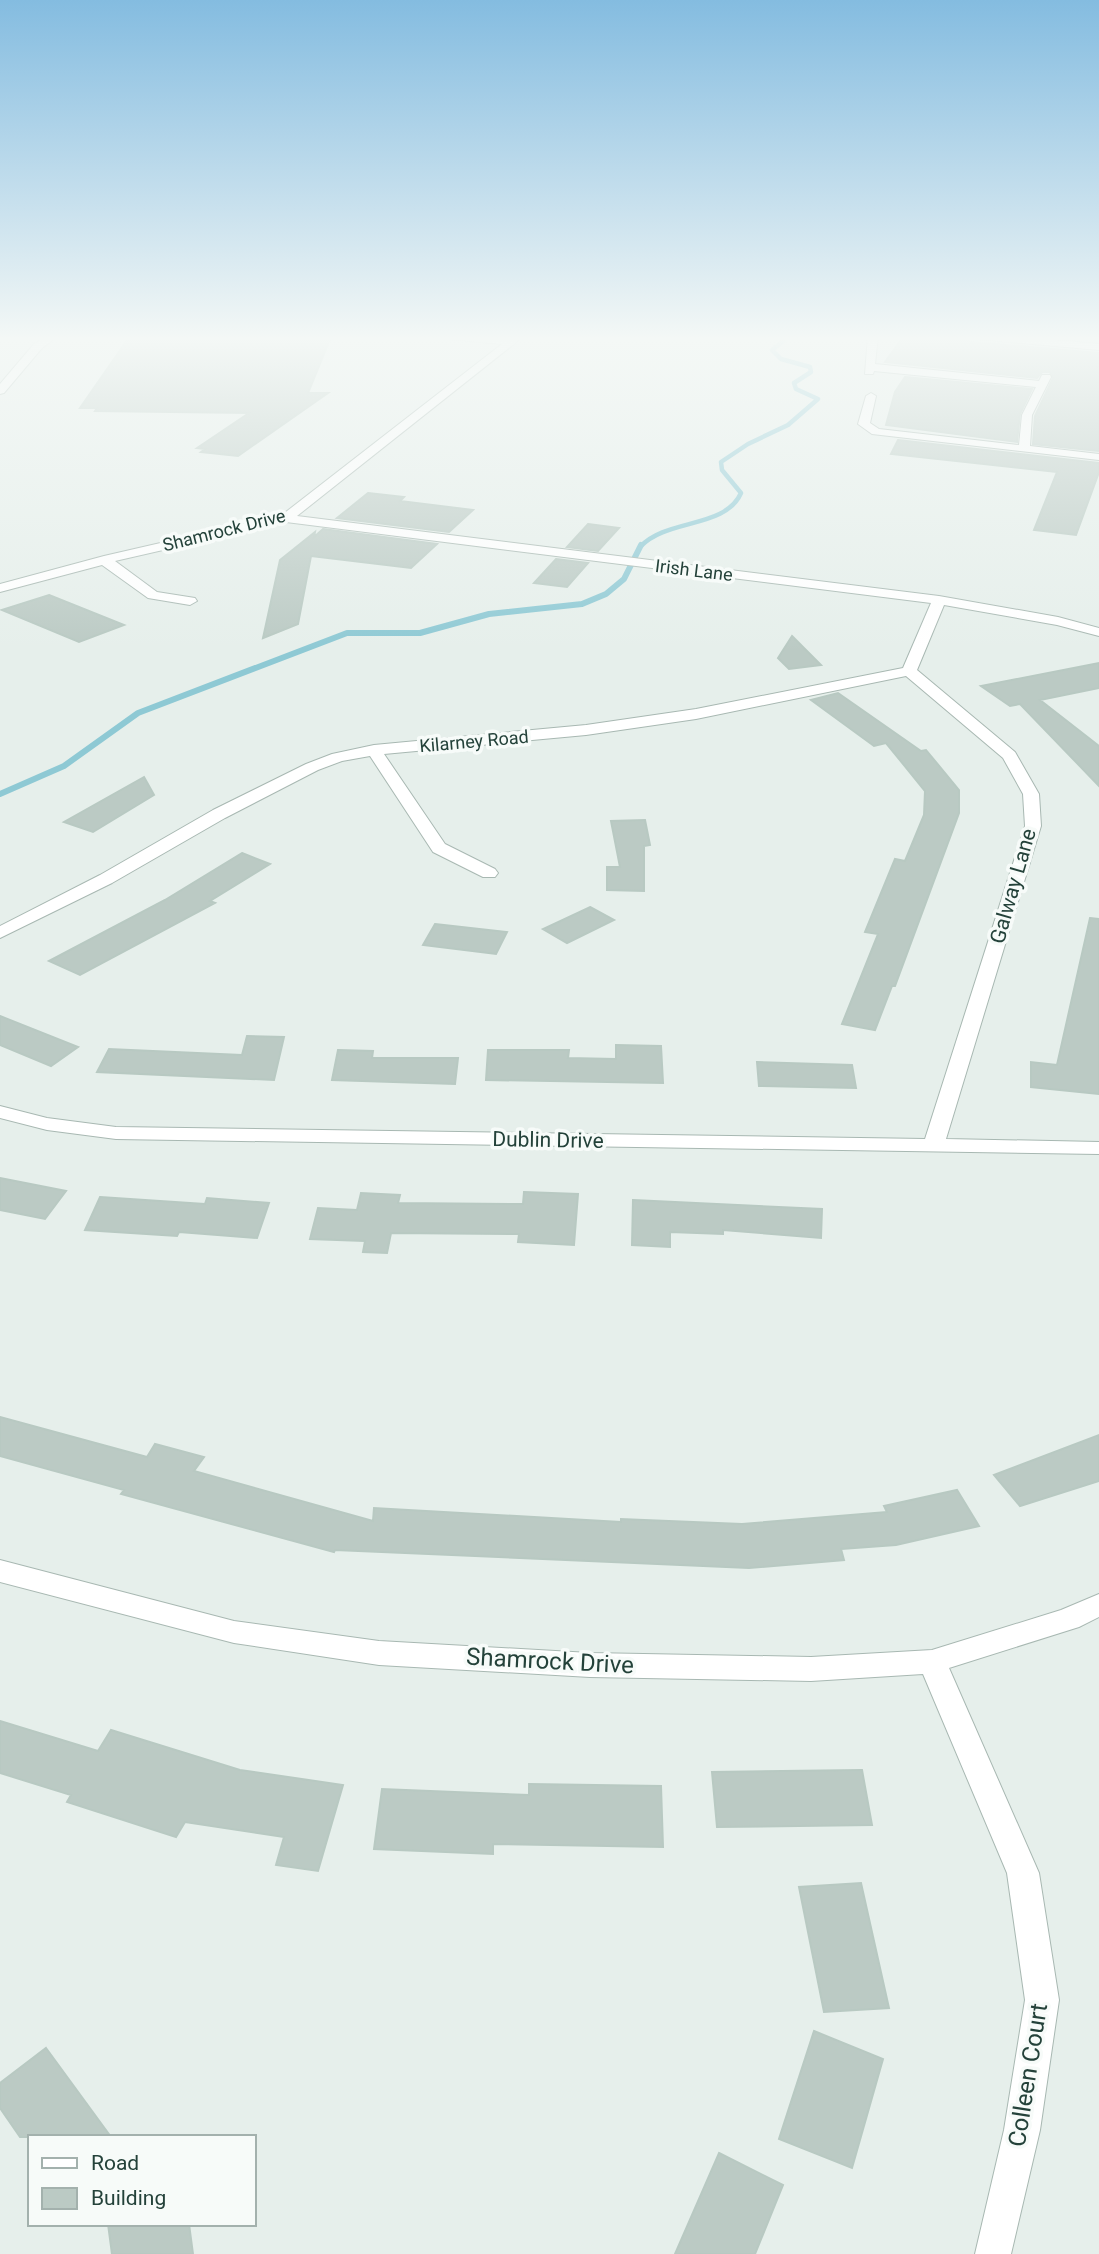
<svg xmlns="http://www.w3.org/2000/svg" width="1099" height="2254" viewBox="0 0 1099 2254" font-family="Roboto,sans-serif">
	<rect width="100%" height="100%" fill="#e6efeb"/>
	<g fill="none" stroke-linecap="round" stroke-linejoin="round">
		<path stroke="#8ec9d4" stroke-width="4.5" d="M640,547c27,-29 85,-18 101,-54l-19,-23 -1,-8 27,-18 40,-19 30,-26 -22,-10 -2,-6 17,-11 -1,-5 -29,-8 -9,-9 12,-10 -3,-4"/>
		<path stroke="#8ec9d4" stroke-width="6" d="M0,794l64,-28 74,-53 209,-80h73l69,-19 93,-10 24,-10 18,-15 17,-34"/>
	</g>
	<path fill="#bbcac4" stroke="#b8c9c2" stroke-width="2" d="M130,336h173l27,3 -22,54h20l-90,63 -37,-4 4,-3 -8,-1 52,-35 -154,-2 2,-3h-17z
		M904,336l195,17v98l-66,-7 2,-28 18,-38 -3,-6h-8l-5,6 -152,-16z
		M905,377l127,12 -12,25 -3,28 -131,-17 9,-33z
		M898,440l201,23v9l-23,63 -42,-5 23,-58 -166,-18z
		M368,493l36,4 -4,4 73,9 -24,22 -112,-14z
		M588,524l31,4 -21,23 -31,-4z
		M323,529l114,15 -26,24 -100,-12 -13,68 -35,14 17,-78 35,-28 -1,5z
		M556,559l32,4 -21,24 -33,-4z
		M49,595l75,30 -45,17 -77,-32z
		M792,636l29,29 -32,4 -11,-11z
		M1099,663v25l-59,12 59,46v40l-79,-82 -10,2 -29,-20z
		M838,693l83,58 5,-1 33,40v23l-64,173h-3l-17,44 -33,-6 36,-90 -13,-2 30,-73 10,2 19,-46 1,-24 -39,-48 -12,3 -63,-46z
		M144,777l10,18 -61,37 -29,-10z
		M645,820l5,25 -6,1v45l-37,-1v-23h13l-9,-46z
		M242,853l28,11 -60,37 5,2 -135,72 -31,-14 116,-61z
		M590,907l24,13 -47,23 -24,-14z
		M1090,918l9,1v175l-68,-7v-25l26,3z
		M435,924l72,8 -11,22 -73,-9z
		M0,1016l78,31 -27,19 -51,-21z
		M247,1036l37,1 -10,43 -177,-8 12,-23 133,6z
		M616,1045l45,1 2,37 -177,-3 2,-30h81l-1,8 48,1z
		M338,1050l35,1 -1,7h86l-3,26 -123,-4z
		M757,1062l95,3 4,23 -97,-2z
		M0,1178l66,13 -21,28 -45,-9z
		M524,1192l54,2 -4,51 -56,-3 1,-8 -128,-1 -4,20 -24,-1 2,-11 -55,-2 8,-31 39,2 4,-17 39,2 -2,8 125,1z
		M100,1197l105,7 2,-6 62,5 -12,35 -78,-6 -2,4 -92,-6z
		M633,1200l189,9 -1,29 -98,-8v4l-53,-2v15l-38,-2z
		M0,1417l147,40 8,-13 49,13 -10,14 179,50 1,-13 247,14v-3l121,5 145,-12 -3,-6 73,-16 22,36 -83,19 -55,4 3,11 -95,8 -414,-18 -1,2 -213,-58 3,-4 -124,-34z
		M1099,1435v46l-79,25 -26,-31z
		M0,1721l98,30 13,-21 129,40 103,15 -25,86 -42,-6 8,-28 -99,-15 -9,15 -109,-35 4,-7 -71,-22z
		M862,1770l10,55 -155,2 -5,-55z
		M529,1784l132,2 2,61 -170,-3v10l-119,-5 8,-60 147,6z
		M861,1883l28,125 -65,4 -25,-125z
		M814,2031l69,28 -31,109 -73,-29z
		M46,2048l65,89h-91l-20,-29v-25z
		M719,2153l64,32 -28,69h-80z
		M108,2224h81l4,30h-81z"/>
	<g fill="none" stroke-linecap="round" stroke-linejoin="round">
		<defs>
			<path id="minor" d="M47,336h11l-16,12 -38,45 -4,1v-10l34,-40z
				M444,336l65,3 4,-3h11l-227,180 642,80 119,21 41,11v8l-42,-11 -113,-20 -27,65 98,82 24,42 2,32 -95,313 153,3v12l-983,-15 -69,-9 -47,-12v-12l47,12 69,9 809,12 100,-313 -2,-32 -20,-36 -97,-82 -210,43 -110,16 -202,19 61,90 50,25 3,4 -3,4h-12l-50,-25 -63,-96 -28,5 -24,9 -93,48 -113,65 -112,55v-12l100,-51 113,-65 93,-46 26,-10 42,-9 212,-20 110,-16 207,-41 28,-65 -645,-81 -171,39 42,31 38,6 2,3 -7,4 -42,-7 -46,-33 -102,27v-8l104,-28 178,-41 220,-171 -53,-5z
				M868,336h10l-3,28 164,17 3,-6h8l1,2 -19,38 -2,31 69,8v6l-227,-26 -14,-10 8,-28 5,-3 5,3 -6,27 9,6 140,16 3,-30 14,-28 -162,-16 -1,3h-8z
				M973,336h36l90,8v6l-121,-11z
				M0,1560l234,61 145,20 211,12 221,4 121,-7 129,-40 38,-16v23l-20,10 -130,41 90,205 20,127 -19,130 -29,124h-36l29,-124 21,-130 -18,-127 -84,-199 -112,7 -221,-4 -211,-12 -145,-22 -234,-61z"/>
		</defs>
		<use href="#minor" stroke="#a8b8b2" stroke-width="2"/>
		<use href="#minor" fill="#fff" fill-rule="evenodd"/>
	</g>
	<linearGradient id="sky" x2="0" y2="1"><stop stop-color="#84bce0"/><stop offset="0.52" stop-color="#f4f8f6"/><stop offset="1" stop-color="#f4f8f6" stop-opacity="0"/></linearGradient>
	<rect width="1099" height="651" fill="url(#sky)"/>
	<g text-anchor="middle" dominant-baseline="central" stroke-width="7" stroke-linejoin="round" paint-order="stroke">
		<g font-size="18" fill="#24423a" stroke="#f7fbf9">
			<text transform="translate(224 530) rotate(-14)">Shamrock Drive</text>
			<text transform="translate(694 570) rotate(7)">Irish Lane</text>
			<text transform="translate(474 741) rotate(-5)">Kilarney Road</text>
		</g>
		<g font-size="21" fill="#24423a" stroke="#f7fbf9">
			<text transform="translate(1013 886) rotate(-74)">Galway Lane</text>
			<text transform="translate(548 1140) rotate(1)">Dublin Drive</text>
		</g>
		<g font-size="24" fill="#24423a" stroke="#f7fbf9">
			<text transform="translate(550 1661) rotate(3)">Shamrock Drive</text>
			<text transform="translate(1028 2075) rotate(-81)">Colleen Court</text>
		</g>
	</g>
	<rect x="28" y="2135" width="228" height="91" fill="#f7fbf9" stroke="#a3b1ad" stroke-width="2"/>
	<rect x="42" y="2158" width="35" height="10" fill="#ffffff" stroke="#a3b1ad" stroke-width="2"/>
	<text x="91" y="2170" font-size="21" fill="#24423a">Road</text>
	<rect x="42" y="2188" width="35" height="21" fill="#bbcac4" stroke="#a3b1ad" stroke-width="2"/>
	<text x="91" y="2205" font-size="21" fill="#24423a">Building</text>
</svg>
